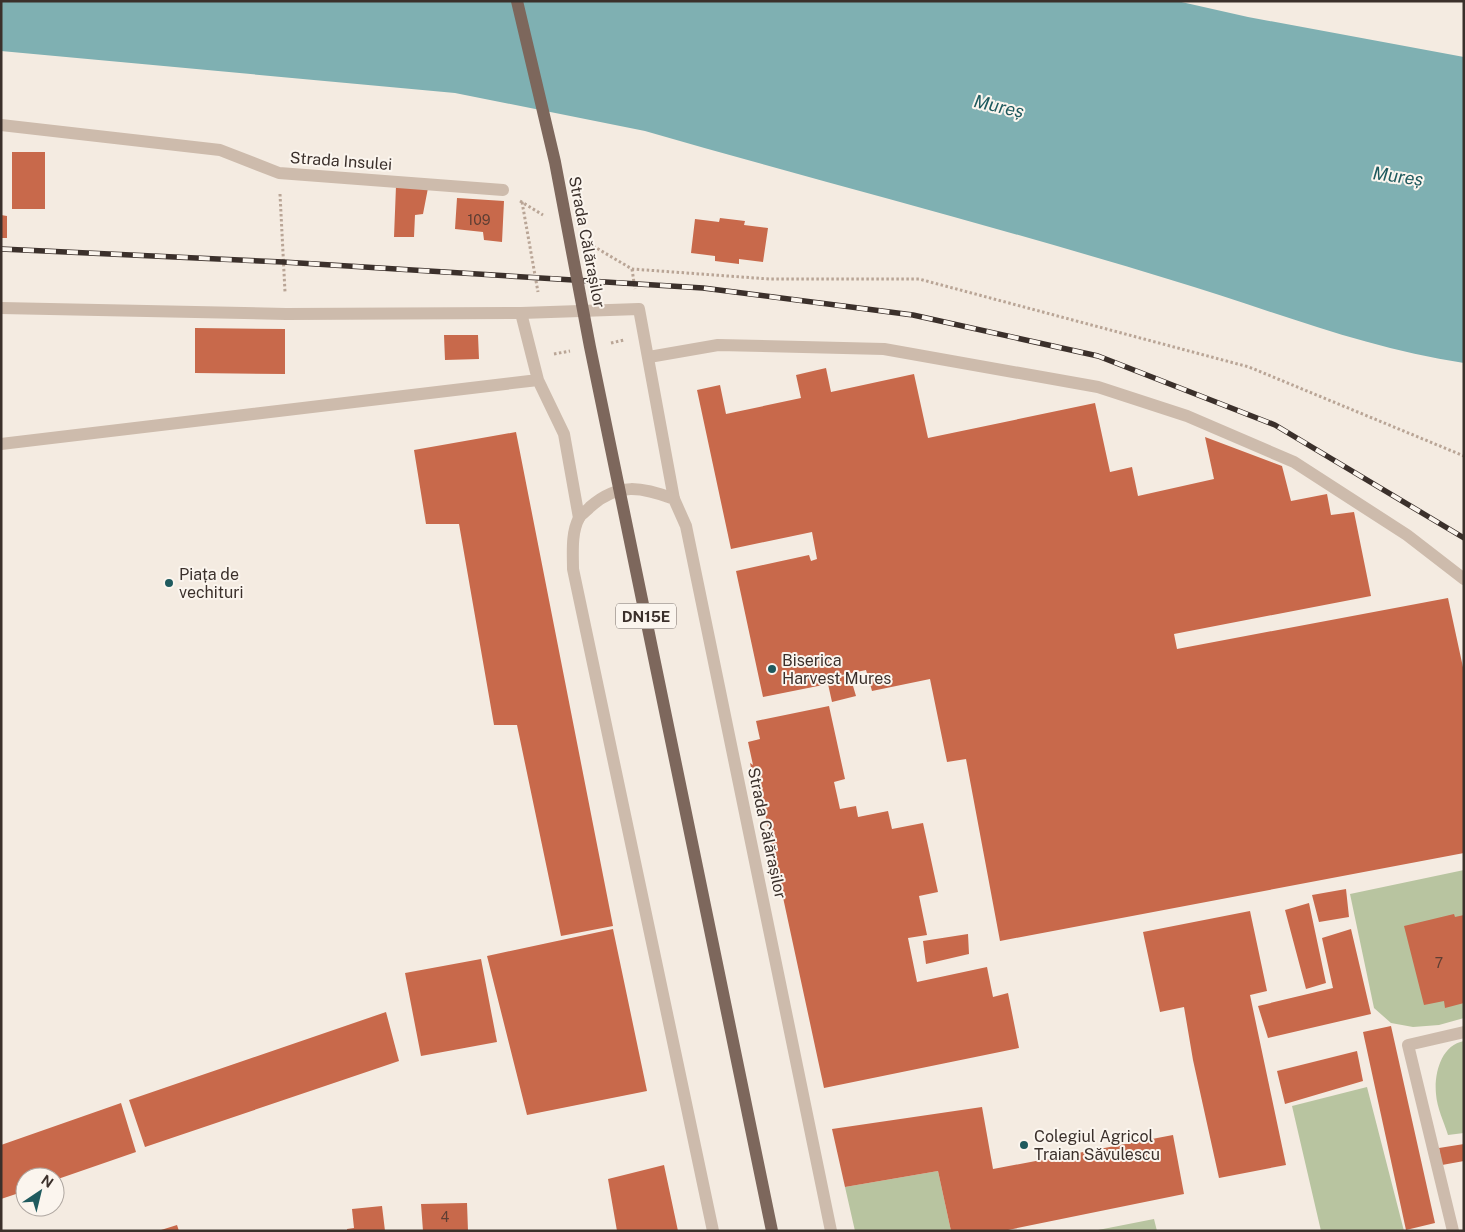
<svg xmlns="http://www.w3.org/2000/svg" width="1465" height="1232" viewBox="0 0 1465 1232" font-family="'Public Sans',sans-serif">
	<rect width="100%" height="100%" fill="#f4ebe1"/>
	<path fill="#b8c4a0" d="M1464,870v148l-25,7 -26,2 -22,-4 -17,-15 -24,-114z
		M1464,1041v92l-16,2c-4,-13 -11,-27 -12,-41 -2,-20 5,-49 28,-53z
		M1367,1087l37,144h-83l-29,-125z
		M938,1171l13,60h-96l-10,-44z
		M1154,1219l3,12h-64z"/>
	<path fill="#7fb0b2" d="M1,1h1176l71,16 216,40v306c-102,-15 -198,-55 -296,-84 -173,-53 -349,-98 -523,-148l-190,-38 -454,-42z"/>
	<path fill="#c8694b" d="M12,152h33v57h-33z
		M396,186l32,2 -5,26 -8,1 -1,22h-20z
		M457,198l47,3 -2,41 -18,-2 -1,-8 -28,-3z
		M1,215l6,1v22h-6z
		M720,218l25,3 -1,4 24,3 -5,34 -24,-3v5l-24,-3v-5l-24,-3 4,-34 24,3z
		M195,328l90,1v45l-90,-1z
		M444,335h34l1,24 -34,1z
		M826,368l5,24 83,-18 14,64 167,-35 15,69 22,-5 6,29 76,-17 -9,-42 77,29 9,35 36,-7 4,21 23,-3 17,84 -197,38 3,15 271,-51 16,74v181l-464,88 -34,-182 -19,3 -17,-83 -58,12 -6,-21 -34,7 18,-1 6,20 -24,6 -4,-18 -65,13 -27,-126 73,-16 2,6 6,-2 -5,-27 -81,17 -34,-159 23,-5 6,29 75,-16 -5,-23z
		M516,432l97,494 -52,10 -44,-211h-23l-35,-201h-33l-12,-74z
		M829,706l16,73 -11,3 6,27 16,-3 2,11 30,-6 4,18 31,-6 15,69 -19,4 8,39 -19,3 9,44 70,-15 6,30 15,-4 11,55 -195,40 -63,-293h-4l-7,-32 3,2 -5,-23 12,-3 -4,-18z
		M1346,889l3,28 -30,5 -7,-27z
		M1309,903l17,80 -20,6 -21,-79z
		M1250,911l17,80 -17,4 36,170 -67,13 -26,-118 -9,-53 -24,5 -17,-80z
		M1454,914l1,3 9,-2v88l-19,5 -1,-7 -20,4 -20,-79z
		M613,929l34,162 -120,24 -40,-159z
		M1351,929l20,85 -103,24 -10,-32 75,-18 -11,-50z
		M968,934l1,20 -43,10 -3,-23z
		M481,959l16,83 -76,14 -16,-83z
		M386,1012l13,49 -254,86 -16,-47z
		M1391,1026l44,197 -29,7 -43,-198z
		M1357,1051l6,30 -78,23 -8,-33z
		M121,1103l15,49 -81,28v-3h-30v14l-24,8v-54z
		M982,1107l11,62 180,-34 11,59 -181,37h-52l-13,-60 -93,16 -13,-58z
		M1464,1144v17l-22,4 -3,-17z
		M664,1165l14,66h-61l-9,-52z
		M467,1203l1,28h-45l-2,-27z
		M382,1206l3,25h-38v-2l7,-1 -2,-19z
		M177,1225l2,6h-18v-1z"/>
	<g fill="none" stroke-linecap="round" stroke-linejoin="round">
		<path stroke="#b9a596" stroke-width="3" stroke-dasharray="2.5 2.5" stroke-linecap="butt" d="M280,194l5,98
			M520,201l23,14
			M522,202l16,90
			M593,246l39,23 137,10h150l330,88 215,89
			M632,269l3,20
			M611,343l13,-3
			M554,354l16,-3"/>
		<path stroke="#cdbbac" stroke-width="12" d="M1,308l285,6 235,-1 17,67 26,54 15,84
			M521,313l118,-4 35,190
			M649,357l69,-12 166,4 214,38 89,29 107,46 113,73 57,44
			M1,444l537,-64
			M1453,1231l-45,-186 56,-13"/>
		<path stroke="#cdbbac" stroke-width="12" d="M1,125l219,25 59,23 224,17"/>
		<path stroke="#cdbbac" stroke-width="12" d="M713,1231l-140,-662c0,-16 -2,-36 6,-51 2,-4 8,-7 11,-11 28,-25 52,-20 84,-8l12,27 145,705"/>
		<defs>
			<path id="rail" d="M1,249l282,13 420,26 210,27 185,41 177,69 189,113"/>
		</defs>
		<use href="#rail" stroke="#3b302b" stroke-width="5.5"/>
		<use href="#rail" stroke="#fbf5ee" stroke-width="4" stroke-dasharray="11" stroke-linecap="butt"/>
		<path stroke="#7d675c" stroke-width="12" d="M517,1l38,161 35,185 182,884"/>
	</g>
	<g fill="#1f5a5e" stroke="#fbf5ee" stroke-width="2">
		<circle cx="169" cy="583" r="5"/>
		<circle cx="772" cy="669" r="5"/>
		<circle cx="1024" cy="1145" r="5"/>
	</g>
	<g text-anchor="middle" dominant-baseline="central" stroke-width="4" stroke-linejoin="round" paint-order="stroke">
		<g font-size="14" fill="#5e3e33">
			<text x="479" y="220">109</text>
			<text x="1439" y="963">7</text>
			<text x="445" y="1217">4</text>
		</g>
		<rect fill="#fbf5ee" stroke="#756b66" stroke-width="1" x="616" y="603.5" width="60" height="25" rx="4"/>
		<g font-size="15" font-weight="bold" fill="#3b302b">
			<text x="646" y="616">DN15E</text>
		</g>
		<g font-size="16" fill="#3b302b" stroke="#fbf5ee">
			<text transform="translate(341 161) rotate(4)">Strada Insulei</text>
			<text transform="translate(587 242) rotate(79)">Strada Călărașilor</text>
			<text transform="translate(767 833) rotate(78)">Strada Călărașilor</text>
		</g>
		<g font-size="16" fill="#3b302b" stroke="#fbf5ee" text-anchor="start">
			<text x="179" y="574">Piața de<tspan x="179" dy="18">vechituri</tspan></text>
			<text x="782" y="660">Biserica<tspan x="782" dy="18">Harvest Mures</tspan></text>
			<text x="1034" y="1136">Colegiul Agricol<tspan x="1034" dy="18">Traian Săvulescu</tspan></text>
		</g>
		<g font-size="18" font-style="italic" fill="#1f5a5e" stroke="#fbf5ee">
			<text transform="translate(999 106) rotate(13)">Mureș</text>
			<text transform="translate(1398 176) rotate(8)">Mureș</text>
		</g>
	</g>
	<rect width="1465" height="1232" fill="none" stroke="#3b302b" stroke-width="5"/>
	<g transform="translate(40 1192) rotate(35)"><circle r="24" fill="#fbf5ee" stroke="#aea6a0"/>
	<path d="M0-4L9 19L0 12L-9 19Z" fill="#1f5a5e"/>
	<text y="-8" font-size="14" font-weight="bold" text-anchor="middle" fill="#3b302b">N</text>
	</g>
</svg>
